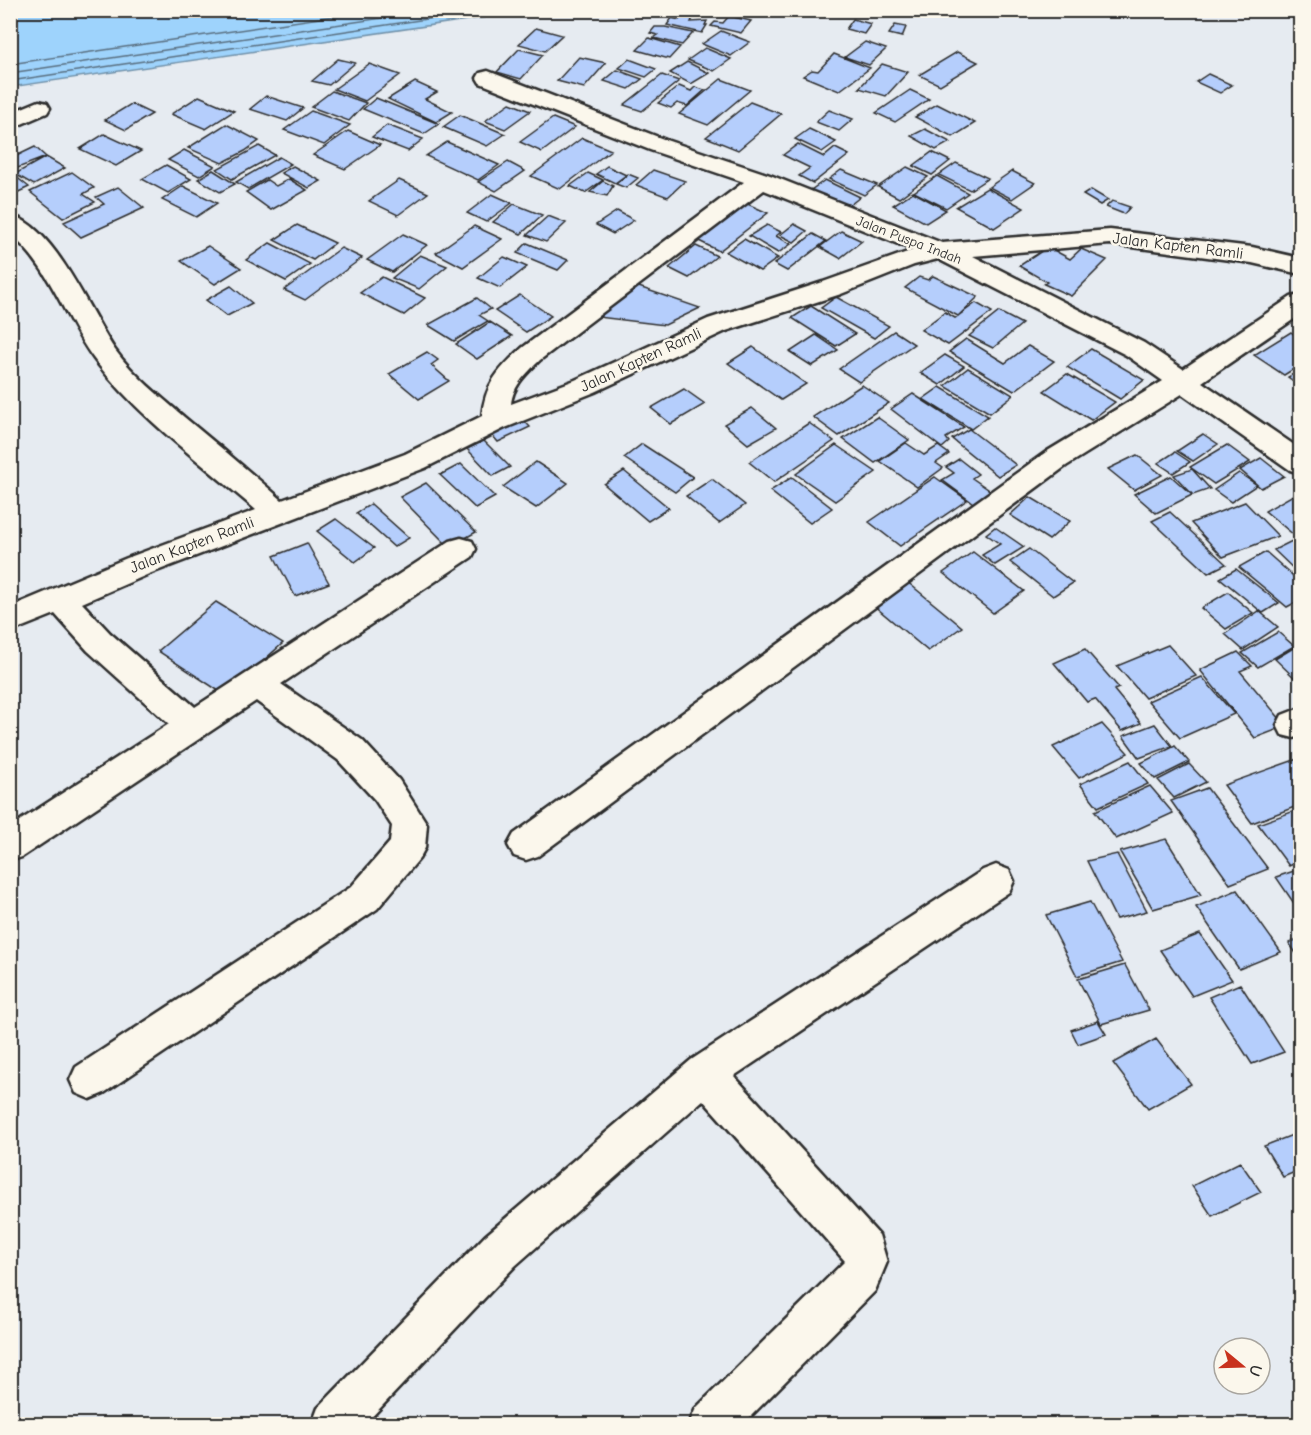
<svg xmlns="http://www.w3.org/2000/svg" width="1311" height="1435" viewBox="0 0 1311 1435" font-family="'Comic Neue',sans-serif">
	<rect width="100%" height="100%" fill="#e6ebf1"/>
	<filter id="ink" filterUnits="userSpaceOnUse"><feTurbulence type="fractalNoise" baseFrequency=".0167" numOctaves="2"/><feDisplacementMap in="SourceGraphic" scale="12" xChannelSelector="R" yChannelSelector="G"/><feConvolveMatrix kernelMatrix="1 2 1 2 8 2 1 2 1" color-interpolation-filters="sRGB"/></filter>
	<g filter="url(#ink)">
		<path fill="#9ed3fc" stroke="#7090a8" stroke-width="1.5" d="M11,10h517v1l-517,76z"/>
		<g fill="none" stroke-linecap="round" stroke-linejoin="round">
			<path stroke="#596e7f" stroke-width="1.5" d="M10,64l364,-54
				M10,73l426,-63
				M10,81l477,-71"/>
		</g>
		<path fill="#b5cefc" stroke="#2b2b2b" stroke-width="1.5" d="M682,16l11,2 -2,4 16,-1 -2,4h2l-5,8 -35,-8 5,-7 7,2z
			M729,16l22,5 -10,12 -30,-7 4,-4 8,1z
			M853,19l18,5 -7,10 -18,-5z
			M895,25l11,2 -4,10 -13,-3z
			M655,27h10l28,6 -11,12 -28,-7 4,-3 -8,-2z
			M536,28l26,7 -17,16 -26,-7z
			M721,31l29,11 -19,14 -29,-12z
			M649,38l31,9 -11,12 -32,-9z
			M865,42l21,7 -17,16 -24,-8z
			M705,48l26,11 -17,12 -26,-11z
			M519,49l24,6 -22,24 -24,-7z
			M957,52l21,10 -38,23 -21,-10z
			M834,54l36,14 -31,23 -36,-15 9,-6 6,1z
			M579,57l27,6 -22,25 -27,-7z
			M338,59l17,4 -26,22 -17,-4z
			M629,59l27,10 -10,8 -27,-9z
			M687,62l22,11 -18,11 -21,-11z
			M369,64l31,11 -35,26 -31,-12z
			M882,64l26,8 -22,24 -27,-8z
			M617,70l25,9 -13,10 -25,-8z
			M1208,74l24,11 -12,8 -24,-11z
			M662,75l17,6 -37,30 -18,-6z
			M721,79l29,11 -42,35 -29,-11z
			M415,82l22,10 -12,7 27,13 -16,10 -48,-23z
			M679,86l12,5 4,-4 10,3 -18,16 -10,-3 -6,5 -13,-5z
			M910,90l19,9 -34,23 -19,-9z
			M332,91l34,12 -17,18 -38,-14z
			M199,96l35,15 -28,18 -35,-15z
			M266,96l37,12 -16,13 -37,-12z
			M376,98l63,26 -15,10 -61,-25z
			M750,102l31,12 -43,36 -32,-13z
			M510,103l20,8 -25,18 -20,-8z
			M131,104l21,10 -26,16 -21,-10z
			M937,104l38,19 -22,14 -38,-20z
			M829,110l24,9 -14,12 -23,-9z
			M311,111l39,14 -26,20 -40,-15z
			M460,115l45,19 -18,12 -44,-19z
			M553,118l22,9 -33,25 -22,-10z
			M226,124l33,17 -14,10 -23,12 -34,-15z
			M387,125l36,14 -15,12 -36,-14z
			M809,129l27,13 -14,10 -27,-13z
			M925,129l25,13 -14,8 -25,-14z
			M348,131l32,14 -35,24 -32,-14z
			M104,134l37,17 -25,15 -36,-17z
			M582,138l29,12 -51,39 -29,-13z
			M447,142l52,23 -21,15 -52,-24z
			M798,144l26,13 11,-9 14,7 -36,28 -14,-7 11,-8 -27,-13z
			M259,146l16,9 -43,24 -15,-10z
			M35,147l11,10 -36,14v-12z
			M184,150l31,16 -16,10 -31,-16z
			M932,152l18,9 -18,14 -19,-9z
			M46,157l19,11 -31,17 -19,-11z
			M279,157l12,7 -43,25 -12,-7z
			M508,162l17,9 -29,20 -18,-9z
			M956,163l32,15 -18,12 -31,-15z
			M166,165l25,14 -23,14 -26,-14z
			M293,166l28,15 -12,7 -28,-15z
			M607,166l19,9 -11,8 -19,-9z
			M907,167l21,10 -29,21 -21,-11z
			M213,170l22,14 -15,8 -22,-13z
			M653,170l32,11 -17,16 -32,-12z
			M841,170l36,15 -13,10 -35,-16z
			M1012,171l23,12 -23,16 -23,-12z
			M72,172l22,16 -11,6 12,8 -32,16 -33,-26z
			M10,173h1l18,14 -19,9z
			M588,173l15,7 -18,13 -15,-7z
			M628,174l10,4 -12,10 -10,-4z
			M937,176l31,17 -22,15 -32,-16z
			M289,179l18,11 -36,20 -25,-18 21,-12 9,6z
			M399,180l29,13 -30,22 -29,-14z
			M825,180l35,17 -14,11 -35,-18z
			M603,181l10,5 -6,10 -17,-4z
			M183,186l34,17 -21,14 -34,-17z
			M118,187l26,21 -63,29 -17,-15 40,-18 -8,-7z
			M987,188l37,20 -30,20 -38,-21z
			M1091,190l17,10 -8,5 -17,-10z
			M913,192l33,18 -20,13 -33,-18z
			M492,194l20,9 -26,19 -19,-9z
			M1112,201l18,6 -6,7 -18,-7z
			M743,202l25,11 -49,38 -24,-12z
			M514,204l28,11 -21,19 -28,-12z
			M617,211l17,9 -21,14 -17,-9z
			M548,216l18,7 -20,19 -19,-7z
			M794,224l13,7 -13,11 -14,-7z
			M297,225l38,18 -22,17 -39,-20z
			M767,225l14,7 -5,4 15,8 -13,9 -29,-17z
			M474,226l28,13 -39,28 -27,-14z
			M841,231l21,10 -22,17 -20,-11z
			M403,234l24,11 -35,27 -25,-12z
			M813,234l13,7 -39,30 -13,-7z
			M744,239l34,19 -18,13 -34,-19z
			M270,243l40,21 -24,17 -40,-21z
			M527,243l41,17 -10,10 -41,-17z
			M208,246l33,22 -26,16 -34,-23z
			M696,246l21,10 -28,22 -20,-10z
			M1048,247l22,12 11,-10 26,11 -36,36 -27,-12 3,-2 -28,-16z
			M341,248l21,10 -57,42 -21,-10z
			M420,255l27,11 -28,23 -27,-11z
			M504,257l23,10 -27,21 -22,-10z
			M933,276l45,21 -20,19 -53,-28 14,-11 9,3z
			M382,277l43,21 -21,17 -44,-22z
			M633,285l67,23 -35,17 -67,-8z
			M231,286l21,17 -25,13 -21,-16z
			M520,295l31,21 -25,16 -31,-21z
			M836,297l53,29 -15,12 -53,-30z
			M477,298l14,11 -12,6 9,6 -34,20 -26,-16z
			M976,303l16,9 -44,33 -27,-15 24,-18 10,6z
			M811,306l44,28 -19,12 -44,-28z
			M999,312l23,12 -29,24 -24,-12z
			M490,322l22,14 -35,23 -21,-15z
			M894,331l20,13 -55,38 -20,-13z
			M1291,332l9,7v26l-16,10 -30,-20z
			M816,335l22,15 -26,16 -22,-14z
			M966,339l39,24 23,-17 26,15 -40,30 -65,-39z
			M753,347l53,37 -25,16 -53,-37z
			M1091,349l53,31 -24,19 -53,-32z
			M427,352l11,8 -7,5 18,16 -30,18 -30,-25z
			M945,355l19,11 -24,19 -20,-12z
			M968,368l45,27 -23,18 -45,-27z
			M1300,370v16l-12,-9z
			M1067,374l48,28 -24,18 -47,-29z
			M862,385l27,18 -50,33 -26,-19z
			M940,387l48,29 -17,13 -48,-30z
			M684,389l21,15 -34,20 -20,-16z
			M913,394l51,33 -18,11 3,4 -7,6 -51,-39z
			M752,408l24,20 -28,16 -24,-20z
			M518,414l12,13 -32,15 -12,-14z
			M877,417l32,23 -34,23 -32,-24z
			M809,423l25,18 -60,41 -25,-20z
			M969,429l47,36 -18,11 -46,-37z
			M1203,434l15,10 -25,17 -16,-10z
			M484,441l26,26 -17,9 -26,-27z
			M906,443l18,12 14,-9 11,8 -13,9 7,5 -26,19 -37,-26z
			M642,444l51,33 -18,15 -51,-34z
			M836,445l40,27 -41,29 -39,-27z
			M1227,445l23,17 -36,22 -24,-17z
			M1175,452l15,10 -17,11 -15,-10z
			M1137,455l25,20 -28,15 -26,-21z
			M1261,458l23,18 -23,12 -21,-18z
			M959,459l19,15 -6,4 29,20 -17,13 -42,-31 12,-7 -8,-6z
			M536,462l32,21 -32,25 -33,-21z
			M461,464l34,33 -20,11 -35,-33z
			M1192,469l18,20 -17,6 -19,-20z
			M624,471l45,37 -21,13 -44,-37z
			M1239,473l18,12 -26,17 -17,-12z
			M1171,476l21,19 -36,18 -22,-19z
			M792,477l40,31 -22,15 -40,-32z
			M935,477l32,23 -67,46 -31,-24z
			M712,479l33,26 -26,18 -33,-27z
			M426,483l50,49 -27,15 -49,-50z
			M1300,491v40l-6,4 -29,-24z
			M1030,497l40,24 -21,19 -39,-25z
			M1245,502l33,34 -55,21 -32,-34z
			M371,504l38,34 -15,9 -38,-34z
			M1170,512l56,52 -18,9 -56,-52z
			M336,519l38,29 -19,14 -38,-31z
			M995,527l29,20 -29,18 -13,-10 18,-11 -14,-10z
			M1300,537v38l-26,-25z
			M307,543l22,40 -34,13 -21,-40z
			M1029,549l44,34 -20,13 -43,-34z
			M973,552l51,39 -31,22 -50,-40z
			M1266,552l34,30v18l-13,7 -48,-40z
			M1236,569l43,34 -16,10 -43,-35z
			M900,576l62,51 -34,24 -62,-52z
			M1228,592l25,21 -27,16 -25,-21z
			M216,602l67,41 -58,52 -67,-44z
			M1259,611l19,16 -35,23 -18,-16z
			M1278,632l16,14 -36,21 -16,-14z
			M1300,644v39l-25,-24z
			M1168,645l28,31 -51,22 -28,-32z
			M1085,649l34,39 -5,2 27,33 -19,8 -27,-32 -8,3 -33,-39z
			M1238,652l14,14 -12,5 46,55 -31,12 -55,-68z
			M1202,677l32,37 -54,24 -32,-37z
			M1102,724l26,29 -49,25 -26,-31z
			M1155,724l17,22 -33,12 -16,-22z
			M1175,746l14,16 -34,17 -14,-16z
			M1300,758v47l-48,18 -28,-38z
			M1130,761l18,23 -50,23 -18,-23z
			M1189,764l17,18 -32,16 -16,-18z
			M1150,786l23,27 -57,26 -21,-28z
			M1207,788l61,81 -38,15 -59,-83z
			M1300,809v52l-11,5 -31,-42z
			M1166,839l35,56 -48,14 -33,-57z
			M1117,854l30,57 -31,8 -29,-58z
			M1300,869v43l-24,-35z
			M1237,890l44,62 -42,17 -43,-62z
			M1090,902l32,60 -45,14 -31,-61z
			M1200,934l32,46 -40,16 -32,-46z
			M1300,938v21l-11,-16z
			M1125,965l24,45 -48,14 -23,-45z
			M1240,984l44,68 -32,12 -43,-67z
			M1098,1021l8,13 -28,10 -7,-14z
			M1156,1039l35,45 -43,25 -35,-46z
			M1300,1132v38l-17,7 -19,-31z
			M1240,1162l21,30 -49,24 -20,-30z"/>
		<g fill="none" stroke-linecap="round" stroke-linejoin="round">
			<defs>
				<path id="minor" d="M488,71l178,69 104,35 172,68 168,-13 142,17 48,11v16l-48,-11 -142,-19 -137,12 171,87 39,26 108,-72 9,-2v20l-98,67 98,67v24l-10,-3 -108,-76 -116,72 -528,390 -12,4 -12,-4 -6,-11 6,-11 532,-382 117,-71 -37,-26 -188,-96 -24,6 -73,29 -115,37 -131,61 -90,36 -80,40 -276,106 -67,29 28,30 85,74 255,-166 11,-3 11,3 4,8 -4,8 -191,127 81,56 37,40 28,44 -2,24 -6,11 -42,50 -273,184 -14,6 -14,-6 -6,-13 6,-13 275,-180 39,-45 2,-16 -17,-26 -37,-40 -82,-59 -234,156 -12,4v-34l159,-103 -81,-73 -33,-37 -45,18v-25l117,-49 129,-48c-53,-46 -116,-92 -159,-147 -32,-41 -45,-95 -87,-129v-19c45,11 80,99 105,135 19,26 45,46 69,67 33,27 66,55 98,83l123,-46 77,-38c3,-32 17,-47 40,-68l222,-166 -94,-32 -170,-67 -3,-5 3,-5zM764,190l149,60 -90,32 -115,37 -133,61 -64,24c2,-19 16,-31 29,-44z
					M39,101l8,2 3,5 -3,5 -37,16v-16z
					M1300,708v28l-6,2 -12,-3 -5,-10 5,-10z
					M996,865l13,5 5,11 -5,11 -275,184 145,159 8,27 -12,29 -132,133h-54l7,-16 149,-147 -142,-161 -188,166 -150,158h-53l6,-16 167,-172 206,-176 292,-190z"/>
			</defs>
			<use href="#minor" stroke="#2b2b2b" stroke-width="5"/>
			<use href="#minor" fill="#fbf7ec" fill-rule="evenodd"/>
		</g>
	</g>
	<g text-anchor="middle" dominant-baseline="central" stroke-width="5" stroke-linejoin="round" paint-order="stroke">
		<g font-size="14" fill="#2b2b2b" stroke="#fbf7ec">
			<text transform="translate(909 240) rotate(21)">Jalan Puspa Indah</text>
		</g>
		<g font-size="16" fill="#2b2b2b" stroke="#fbf7ec">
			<text transform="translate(1178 246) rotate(7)">Jalan Kapten Ramli</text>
			<text transform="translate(641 360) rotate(-25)">Jalan Kapten Ramli</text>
			<text transform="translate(192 545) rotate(-21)">Jalan Kapten Ramli</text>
		</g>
	</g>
	<rect width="1311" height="1435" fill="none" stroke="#fbf7ec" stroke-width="36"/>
	<rect x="18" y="18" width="1275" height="1399" fill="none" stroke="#2b2b2b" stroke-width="2" filter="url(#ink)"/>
	<g transform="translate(1242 1366) rotate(109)"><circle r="28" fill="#fbf7ec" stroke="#a8a59f" stroke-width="1.5"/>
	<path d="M0-4.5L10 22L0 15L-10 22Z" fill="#c8321e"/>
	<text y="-9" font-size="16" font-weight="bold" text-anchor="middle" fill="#2b2b2b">U</text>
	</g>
</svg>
